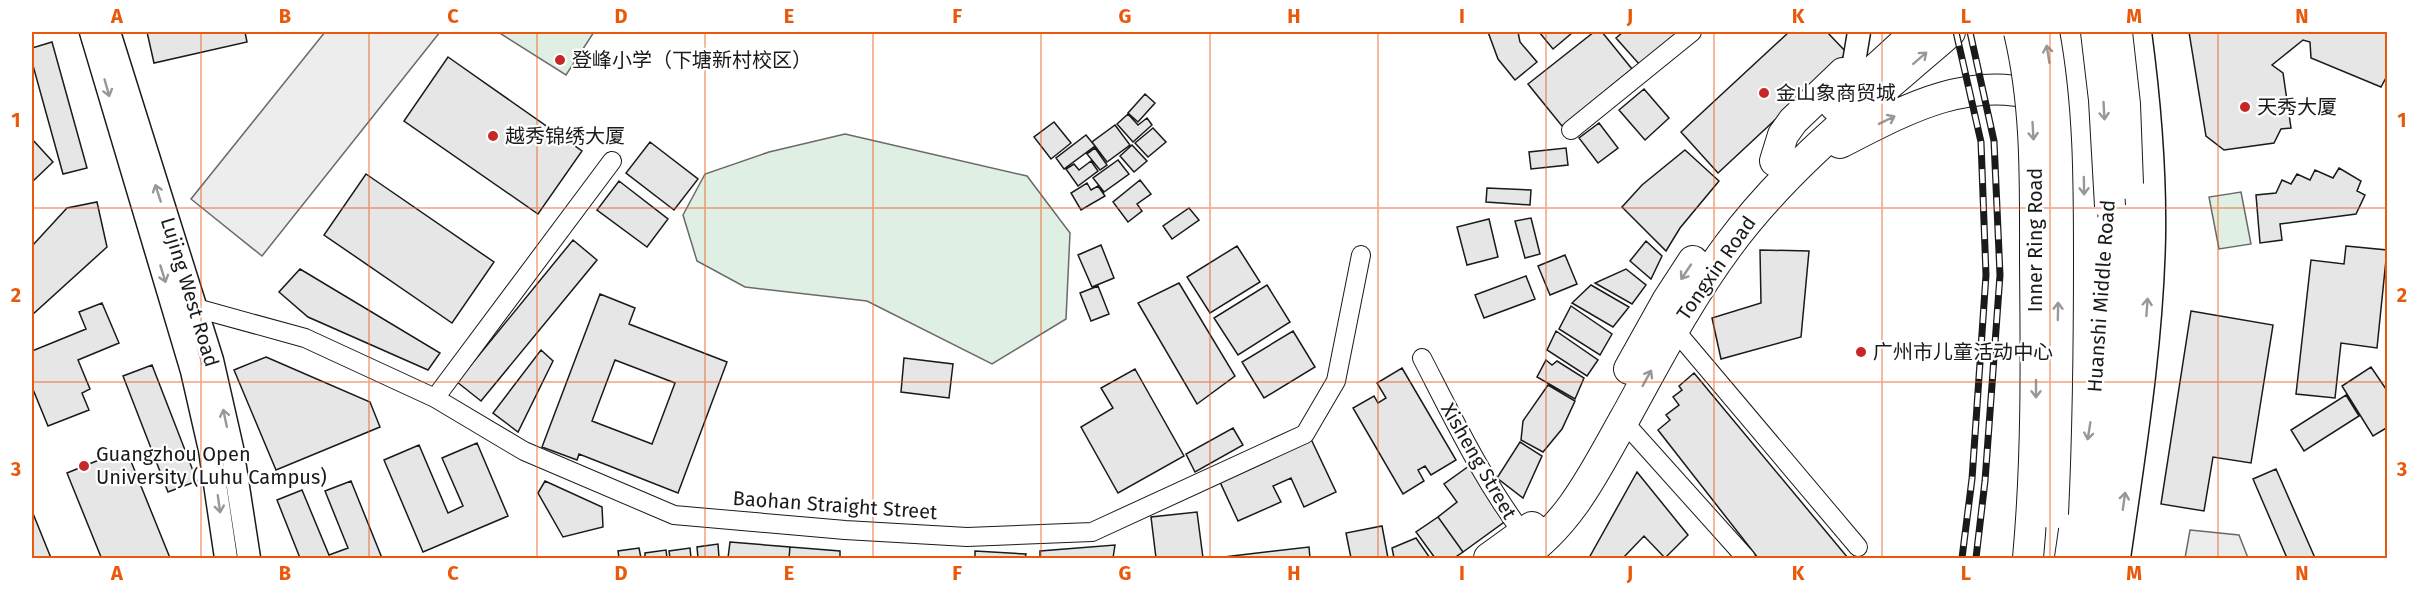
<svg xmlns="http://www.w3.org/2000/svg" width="2419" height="590" viewBox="0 0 2419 590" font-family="'Fira Sans','Noto Sans SC',sans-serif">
	<rect width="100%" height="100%" fill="#fff"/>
	<path fill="#e0efe3" stroke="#6a6a6a" stroke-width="1.5" d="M498,32h96l-28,43z
		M845,134l182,42 43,57 -4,86 -74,45 -125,-63 -122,-14 -48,-26 -14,-46 22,-41 64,-22z
		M2241,192l10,52 -32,5 -10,-52z"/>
	<path fill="#ededed" stroke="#6a6a6a" stroke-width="1.5" d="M325,32h115l-178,224 -71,-57z
		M2190,530l49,5 9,23h-63z"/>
	<path fill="#e6e6e6" stroke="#1a1a1a" stroke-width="1.5" fill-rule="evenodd" d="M147,32h98l2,10 -93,21z
		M1488,32h30l2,10 17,20 -22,18 -17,-21z
		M1539,32h32l1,1 -19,16z
		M1594,32h8l30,37 -70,57 -34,-42z
		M1623,32h56l-39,33 -24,-27z
		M1789,32h38l20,21 -129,120 -37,-41z
		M2189,32h199v42l-7,13 -70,-29 -1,-16 -7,-2 -31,25 11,8 8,55 -10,1 -7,14 -50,7 -18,-14z
		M52,42l35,126 -24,6 -31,-112v-14z
		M448,57l134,94 -44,63 -134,-93z
		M1644,89l25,29 -24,22 -26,-30z
		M1145,94l10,9 -17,19 -10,-9z
		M1128,114l10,11 9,-7 5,7 -19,17 -16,-18z
		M1054,122l17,21 -20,16 -17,-22z
		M1599,123l19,25 -20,15 -19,-25z
		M1115,125l15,20 -23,17 -15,-20z
		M1153,128l13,14 -18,15 -13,-14z
		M1086,135l9,11 -31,23 -8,-11z
		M32,139l21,23 -21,20z
		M650,142l48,37 -24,31 -48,-37z
		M1132,145l15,16 -13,11 -14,-16z
		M1095,148l12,17 -7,5 -13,-16z
		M1566,148l2,17 -37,4 -2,-17z
		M1685,150l34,31 -39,47 -14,23 -44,-44 20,-22z
		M1118,160l11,14 -25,18 -11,-14z
		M1091,161l7,10 -20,15 -12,-17 8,-5 5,6z
		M2339,168l22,13 -4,10 8,4 -9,19 -76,10 2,16 -22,3 -4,-48 20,-2 6,-13 9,4 6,-10 13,6 5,-10 18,8z
		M366,174l128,88 -42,61 -128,-88z
		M1140,180l11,14 -14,10 5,7 -14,11 -15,-20z
		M619,181l49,38 -21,28 -50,-37z
		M1087,183l4,7 7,-4 7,10 -24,14 -10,-17z
		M1487,188l44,2 -1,15 -44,-3z
		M97,202l10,45 -75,68v-69l35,-38z
		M1189,208l10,12 -27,19 -9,-13z
		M1531,218l9,36 -15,4 -10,-37z
		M1489,219l9,38 -31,8 -10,-38z
		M573,240l24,20 -116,141 -24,-19z
		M1646,241l16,15 -11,23 -21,-18z
		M1101,245l13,33 -22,9 -14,-32z
		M1237,246l23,36 -50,31 -23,-36z
		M2346,246l41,4 -10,98 -36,-5 -6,55 -39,-4 15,-134 33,4z
		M1760,250l49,1 -8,86 -80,22 -9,-41 49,-15z
		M1565,255l12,29 -27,11 -12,-29z
		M300,269l140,84 -12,17 -120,-53 -29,-25z
		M1626,269l20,16 -14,19 -37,-21z
		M1526,276l9,23 -51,19 -9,-23z
		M1179,283l56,93 -38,28 -59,-101z
		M1267,285l23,37 -52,33 -24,-37z
		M1591,285l38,22 -16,20 -41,-24z
		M1098,286l11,28 -18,7 -11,-28z
		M600,294l35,14 -6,16 98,38 -49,131 -99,-39 -2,6 -35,-13zM615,360l60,23 -23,61 -60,-23z
		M102,303l17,40 -41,17 12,29 -8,4 7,17 -41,16 -16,-39v-36l54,-22 -7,-17z
		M1571,306l41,28 -12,21 -41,-26z
		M2191,311l82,14 -22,138 -38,-6 -9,54 -43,-7z
		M1293,331l22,36 -51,31 -22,-36z
		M1556,331l42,29 -11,16 -40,-26z
		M541,350l12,11 -35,71 -25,-19z
		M266,357l104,45 10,25 -104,43 -42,-100z
		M904,358l49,6 -4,34 -48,-6z
		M1546,360l6,5 5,-4 27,17 -9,21 -38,-22z
		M152,365l45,116 -29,11 -45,-116z
		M2371,367l17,25v35l-15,9 -31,-50z
		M1402,368l54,92 -25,15 -6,-9 -7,4 6,11 -21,13 -50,-86 21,-12 4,7 8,-5 -9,-15z
		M1135,369l49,87 -66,37 -37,-66 32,-19 -12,-20z
		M1694,373l154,185h-90l-100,-128 12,-10 -4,-5 13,-10 -6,-8 9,-7 -3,-4z
		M1548,385l27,16 -13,28 -19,23 -22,-12 2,-19z
		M2346,395l13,21 -55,35 -13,-21z
		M1233,428l10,17 -48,27 -9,-18z
		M1311,439l25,53 -32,15 -13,-29 -18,8 8,16 -43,19 -18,-39z
		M1520,442l22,14 -19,42 -26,-20z
		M477,443l31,73 -85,36 -39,-92 35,-15 29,68 15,-7 -21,-48z
		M126,449l44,109h-73l4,-1 -34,-84z
		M1469,466l38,54 -44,32 -25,-35 19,-15 -13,-18z
		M2276,469l39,89h-28l-34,-79z
		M1637,472l51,63 -23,23 -21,-22 -21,22h-34z
		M351,481l31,77h-82l-23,-58 25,-10 27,65 19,-7 -23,-57z
		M545,481l57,26 1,20 -40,10 -25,-44z
		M32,511l19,47h-19z
		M1197,512l6,46h-47l-5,-41z
		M1438,517l25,35 -9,6h-19l-19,-26z
		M1382,526l6,32h-37l-5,-25z
		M1416,538l14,20h-36l-2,-10z
		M730,542l60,5 -1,11h-61z
		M718,544l1,14h-21l-1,-11z
		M1115,545l-2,13h-73v-7z
		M790,547l50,4v7h-51z
		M1309,547l1,11h-95z
		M639,548l2,10h-22l-1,-7z
		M690,548l1,10h-21l-1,-7z
		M666,550l1,8h-22v-5z
		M975,551l51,3 -1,4h-50z"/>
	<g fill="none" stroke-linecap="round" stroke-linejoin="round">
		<defs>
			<path id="minor" d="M1571,130l121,-98
				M196,308l109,30 130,60 89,53 150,64 171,15 122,7 125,-5 213,-98 31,-53 25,-126
				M1674,329l184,218
				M1422,358c32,62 63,127 106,182
				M435,398l177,-237
				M1623,421l123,137"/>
			<path id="tertiary" d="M91,32l101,339 18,79 16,108
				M109,32l103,328 20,88 17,110
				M1854,62l5,-30"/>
			<path id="primary" d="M2068,434c13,-136 25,-267 6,-402
				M2116,558c15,-106 33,-214 35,-322 1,-68 -5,-137 -14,-204"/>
			<path id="trunk" d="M1835,106l81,-74
				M1840,143c61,-31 125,-68 196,-48 16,4 31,14 45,22
				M1775,161l8,-26 10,-14 50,-48
				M1629,369l38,-68 26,-40
				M1489,558l43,-31
				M1520,558c51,-35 75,-87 105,-140 32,-58 63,-118 103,-172 61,-83 145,-147 222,-214
				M2070,558l33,-228 6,-103
				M2095,558c18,-117 34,-235 34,-353"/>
		</defs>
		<use href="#minor" stroke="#1a1a1a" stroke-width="20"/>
		<use href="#tertiary" stroke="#1a1a1a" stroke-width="25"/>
		<use href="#primary" stroke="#1a1a1a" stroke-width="31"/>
		<use href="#trunk" stroke="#1a1a1a" stroke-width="32"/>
		<use href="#minor" stroke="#fff" stroke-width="18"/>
		<use href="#tertiary" stroke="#fff" stroke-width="22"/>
		<use href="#primary" stroke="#fff" stroke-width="28"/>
		<use href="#trunk" stroke="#fff" stroke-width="30"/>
		<defs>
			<path id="rail" d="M1956,32l25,110 5,133 -14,204 -10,79
				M1970,32l24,109 6,134 -15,206 -9,77"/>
		</defs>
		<use href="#rail" stroke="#1a1a1a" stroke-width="7"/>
		<use href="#rail" stroke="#fff" stroke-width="4.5" stroke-dasharray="14" stroke-linecap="butt"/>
		<defs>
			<path id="trunk-bridge" d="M2019,32c18,75 16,153 16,231 1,98 2,197 -7,295
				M2044,32c14,75 14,150 14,227 0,84 -1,170 -5,255
				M2096,32l8,68 6,106
				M2117,32l8,72 3,80"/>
		</defs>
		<use href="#trunk-bridge" stroke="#1a1a1a" stroke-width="32" stroke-linecap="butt"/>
		<use href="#trunk-bridge" stroke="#fff" stroke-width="30"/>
	</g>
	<defs><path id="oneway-shaft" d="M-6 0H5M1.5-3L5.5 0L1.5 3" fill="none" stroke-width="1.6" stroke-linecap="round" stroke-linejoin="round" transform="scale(1.5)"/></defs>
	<g stroke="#989898">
		<use href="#oneway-shaft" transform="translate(2048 54) rotate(-99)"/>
		<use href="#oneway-shaft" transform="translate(1920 58) rotate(-41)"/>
		<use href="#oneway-shaft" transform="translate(107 88) rotate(74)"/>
		<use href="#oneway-shaft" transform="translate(2104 111) rotate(87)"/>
		<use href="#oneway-shaft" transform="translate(1887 120) rotate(-26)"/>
		<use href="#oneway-shaft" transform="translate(2033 131) rotate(87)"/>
		<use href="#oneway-shaft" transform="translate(2084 186) rotate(89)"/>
		<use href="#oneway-shaft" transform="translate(158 193) rotate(-108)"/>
		<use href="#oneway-shaft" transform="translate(1686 272) rotate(124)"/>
		<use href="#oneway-shaft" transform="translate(163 274) rotate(73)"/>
		<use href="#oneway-shaft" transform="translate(2147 307) rotate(-86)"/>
		<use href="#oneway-shaft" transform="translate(2058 311) rotate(-89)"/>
		<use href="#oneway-shaft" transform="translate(1647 378) rotate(-61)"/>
		<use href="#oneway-shaft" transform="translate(2036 389) rotate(90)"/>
		<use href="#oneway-shaft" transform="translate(225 418) rotate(-102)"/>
		<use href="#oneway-shaft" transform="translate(2089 431) rotate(99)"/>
		<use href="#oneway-shaft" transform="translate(2124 501) rotate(-82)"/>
		<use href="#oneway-shaft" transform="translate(219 504) rotate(82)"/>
	</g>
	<path fill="none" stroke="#e8590c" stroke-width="1.5" stroke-opacity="0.55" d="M201,32v526M369,32v526M537,32v526M705,32v526M873,32v526M1041,32v526M1210,32v526M1378,32v526M1546,32v526M1714,32v526M1882,32v526M2050,32v526M2218,32v526M32,208h2356M32,382h2356"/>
	<g fill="#c62828" stroke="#fff" stroke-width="2">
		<circle cx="560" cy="60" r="6"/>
		<circle cx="1764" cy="93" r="6"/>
		<circle cx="2245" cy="107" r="6"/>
		<circle cx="493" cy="136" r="6"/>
		<circle cx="1861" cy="352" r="6"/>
		<circle cx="84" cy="466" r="6"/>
	</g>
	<g text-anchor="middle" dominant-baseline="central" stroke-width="4.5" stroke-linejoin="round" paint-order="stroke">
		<g font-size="20" fill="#1a1a1a" stroke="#fff" text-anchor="start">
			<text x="572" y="60">登峰小学（下塘新村校区）</text>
			<text x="1776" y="93">金山象商贸城</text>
			<text x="2257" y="107">天秀大厦</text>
			<text x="505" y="136">越秀锦绣大厦</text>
			<text x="1873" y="352">广州市儿童活动中心</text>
			<text x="96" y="454">Guangzhou Open<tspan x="96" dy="23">University (Luhu Campus)</tspan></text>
		</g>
		<g font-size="20" fill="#1a1a1a" stroke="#fff">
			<text transform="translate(2035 240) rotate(-90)">Inner Ring Road</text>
			<text transform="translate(1716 268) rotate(-55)">Tongxin Road</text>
			<text transform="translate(190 292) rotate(73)">Lujing West Road</text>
			<text transform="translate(2101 296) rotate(-86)">Huanshi Middle Road</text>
			<text transform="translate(1479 461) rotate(60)">Xisheng Street</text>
			<text transform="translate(835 505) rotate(4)">Baohan Straight Street</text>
		</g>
	</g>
	<rect width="2419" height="590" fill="none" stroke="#ffffff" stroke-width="66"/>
	<rect x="33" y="33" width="2353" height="524" fill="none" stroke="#e8590c" stroke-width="2"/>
	<g font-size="20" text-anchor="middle" font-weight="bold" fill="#e8590c">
		<text x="117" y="23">A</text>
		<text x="285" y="23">B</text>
		<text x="453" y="23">C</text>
		<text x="621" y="23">D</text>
		<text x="789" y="23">E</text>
		<text x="957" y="23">F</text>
		<text x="1125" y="23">G</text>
		<text x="1294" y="23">H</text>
		<text x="1462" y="23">I</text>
		<text x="1630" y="23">J</text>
		<text x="1798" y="23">K</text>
		<text x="1966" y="23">L</text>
		<text x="2134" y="23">M</text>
		<text x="2302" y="23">N</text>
		<text x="16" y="127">1</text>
		<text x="2402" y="127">1</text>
		<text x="16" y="302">2</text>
		<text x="2402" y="302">2</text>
		<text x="16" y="476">3</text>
		<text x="2402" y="476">3</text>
		<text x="117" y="580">A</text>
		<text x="285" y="580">B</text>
		<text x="453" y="580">C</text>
		<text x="621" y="580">D</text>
		<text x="789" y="580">E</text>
		<text x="957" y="580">F</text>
		<text x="1125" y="580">G</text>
		<text x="1294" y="580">H</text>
		<text x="1462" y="580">I</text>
		<text x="1630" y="580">J</text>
		<text x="1798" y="580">K</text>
		<text x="1966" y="580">L</text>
		<text x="2134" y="580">M</text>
		<text x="2302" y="580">N</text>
	</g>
</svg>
